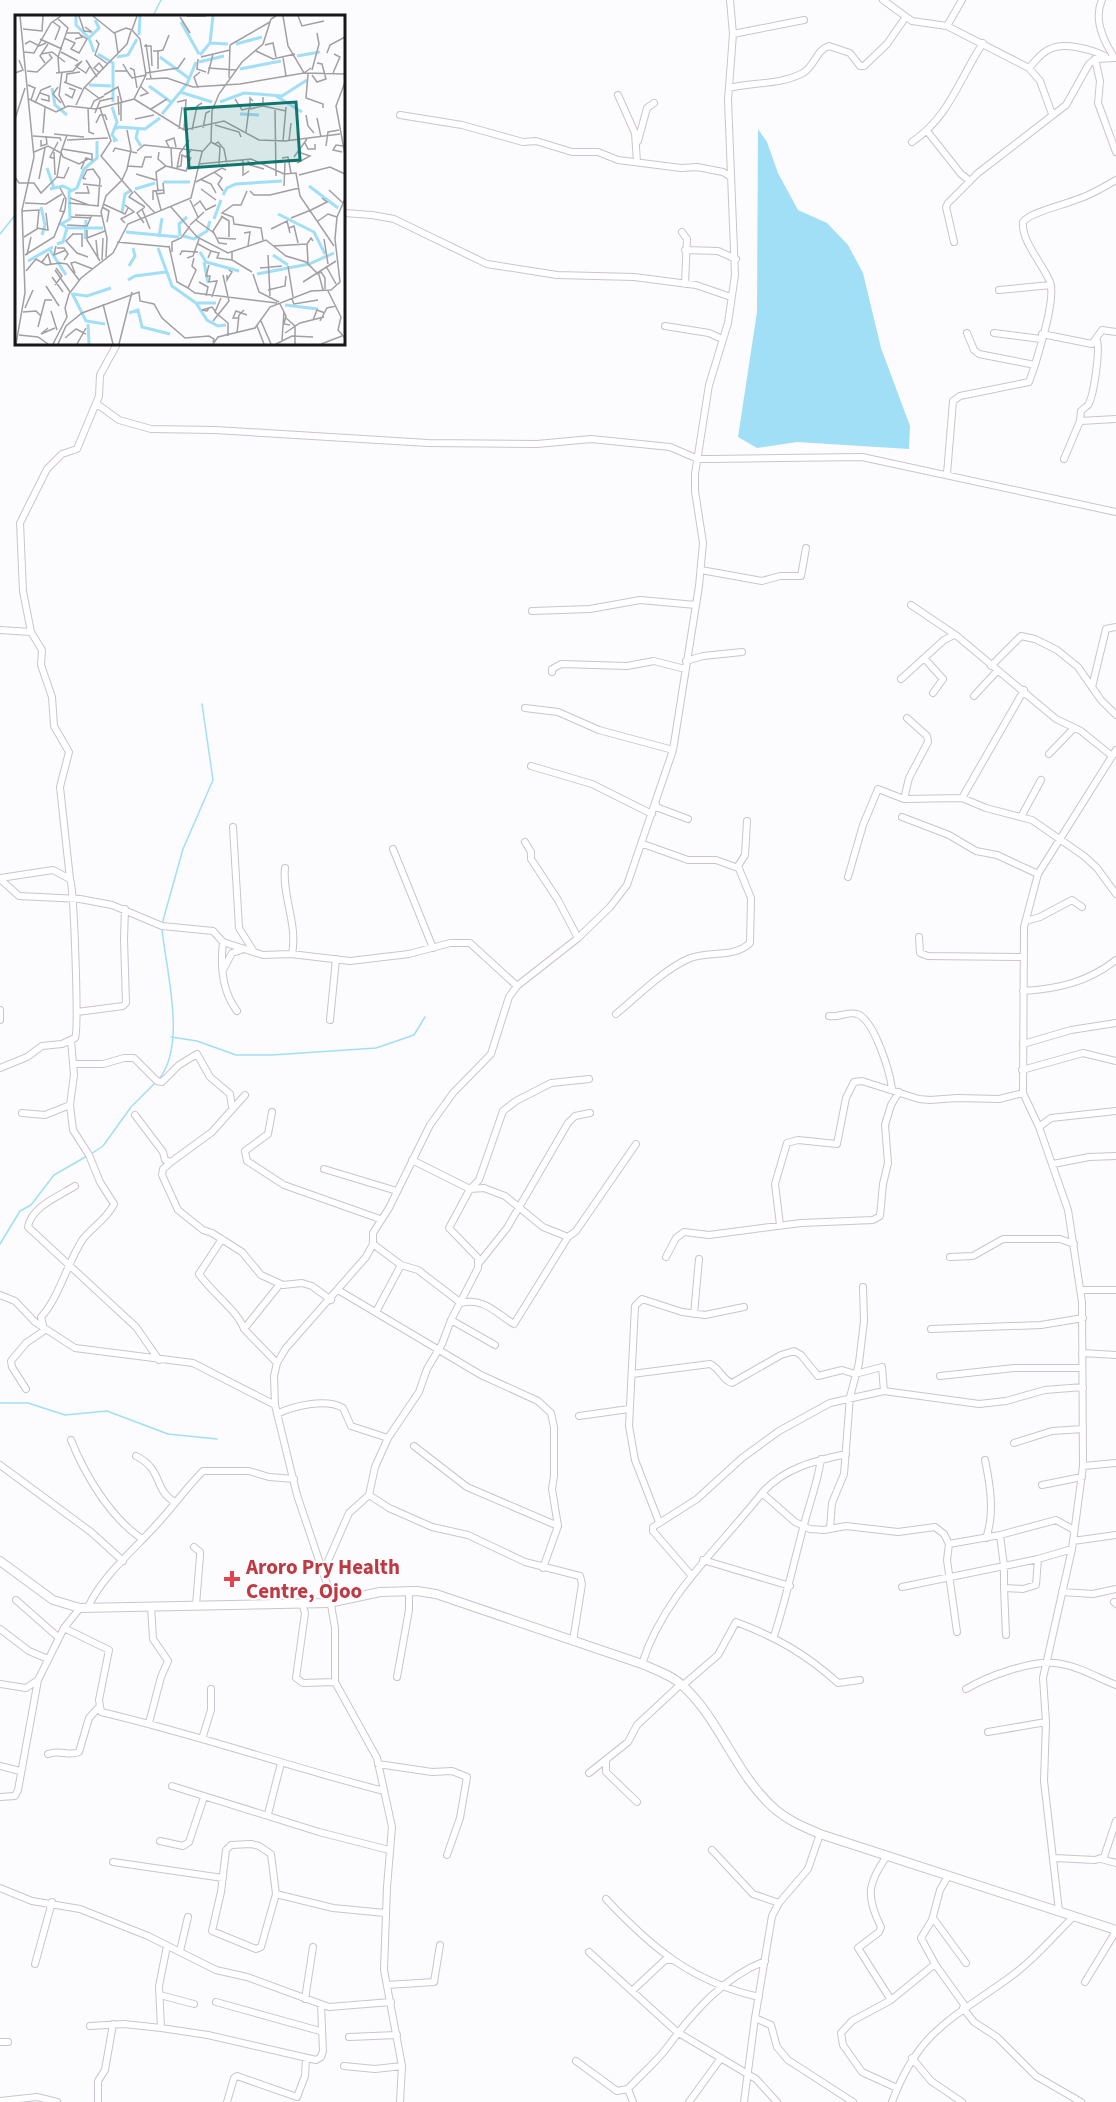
<svg xmlns="http://www.w3.org/2000/svg" width="1116" height="2102" viewBox="0 0 1116 2102" font-family="'Source Sans 3',sans-serif">
	<rect width="100%" height="100%" fill="#fcfbfd"/>
	<path fill="#a1dff7" d="M758,129l9,13 11,31 20,37 29,13 21,22 15,28 18,75 29,78 -1,23 -112,-7 -40,6 -19,-11 19,-125z"/>
	<g fill="none" stroke-linecap="round" stroke-linejoin="round">
		<path stroke="#a1dff7" stroke-width="1.5" d="M153,16l8,-16
			M0,234l16,-20
			M162,924l21,-75 30,-69 -11,-76
			M171,1037l26,4 39,14h36l104,-7 38,-13 11,-18
			M159,1079c28,-35 7,-108 3,-150
			M91,1154l12,-8 28,-39 25,-25
			M0,1244l20,-33 11,-6 23,-30 33,-19
			M0,1403h28l37,12 42,-4 61,23 49,5"/>
		<defs>
			<path id="street" d="M883,0l29,21 35,5 82,42 11,13 12,33
				M1102,0c-9,19 1,40 12,57
				M947,26l15,-26
				M733,34l71,-14
				M1095,59l5,22 -2,22 18,49
				M1029,68c7,-7 11,-15 21,-19 14,-7 40,0 55,7
				M729,88c25,-6 51,-3 74,-15 12,-7 13,-23 26,-27l21,7 10,13h4l23,-22 18,-26
				M618,95l17,38 2,29
				M400,115l62,10 61,17 13,-1 36,11h26l20,8 63,8 16,-1 26,5 8,5
				M927,131l34,43 9,7
				M638,141l9,-33 7,-5
				M912,142c38,-26 47,-63 71,-99
				M344,213l28,2 22,4 93,45 70,11 77,2 62,8 35,12
				M682,232l5,7 -2,45
				M954,242l-8,-35 2,-4 30,-30 88,-68 23,-41 6,-5 21,-1
				M685,250l33,1 18,8
				M999,290l52,-5
				M665,326l44,7 13,6
				M967,333l7,17 5,4 56,11c5,-18 21,-66 15,-83 -7,-18 -29,-41 -27,-60 7,-10 41,-17 55,-23 13,-4 26,-12 38,-19
				M994,333l47,6
				M1042,334l50,10 10,-14 14,2
				M97,404l22,16 32,9 64,1 213,13 109,1 54,-5 79,8 28,12h14l150,-2 254,55
				M1080,421l1,-10c2,-2 5,-4 7,-6 6,-9 12,-55 9,-64
				M1064,459l16,-38 36,-2
				M947,474l6,-73 7,-5 69,-14 6,-17
				M701,570l61,11 18,-5h21l5,-28
				M911,605l46,31 99,83 25,12 31,25
				M532,611l58,-2 50,-9 56,5
				M0,630l31,2 11,18 -1,15 11,32 2,29 15,26 -9,35 10,92
				M31,632l-8,-41 -3,-68 27,-54 15,-15 15,-5 22,-53 1,-21 17,-31
				M924,658l19,21 -10,14
				M686,661l17,-5 39,-4
				M991,666l30,-30 14,3 22,11 21,17 23,33 15,15
				M552,672v-3l9,-5 66,2 27,-5 31,8
				M901,679l43,-39 10,-5
				M1092,687l14,-58 10,-2
				M974,696l23,-25
				M525,708l33,4 41,18 74,20
				M1049,754l25,-26
				M531,766l61,18 60,30
				M962,798l62,-108
				M904,799l58,-1 24,10 46,12 52,36 13,12 19,26
				M656,804v3l32,12
				M902,817l47,18 27,16 21,4 41,19
				M1021,817l20,-37
				M233,827l6,101 15,24
				M525,842l6,10v7l27,41 20,38
				M643,844l45,16h28l22,8
				M393,849l40,99
				M285,868c-3,29 13,56 7,86
				M848,877l15,-52 15,-36 26,10 5,-21 19,-36 -1,-6 -20,-18
				M0,878l53,-8 17,9c4,9 9,151 5,159l-13,6 -20,2 -15,11 -27,11
				M0,879l19,17 61,3 32,6 50,21 51,5 10,11 40,13 28,-1 59,7 59,-7 41,-11h20l47,43
				M1026,921l14,-4 32,-17 10,7
				M919,937l1,16 8,3 95,1
				M223,942c-3,25 -1,49 14,69
				M223,970l9,-17 9,-3
				M1023,991c35,-2 65,-9 93,-31
				M0,1010v10
				M77,1012l46,-6 3,-3 -2,-64 1,-30
				M616,1014c22,-18 46,-43 72,-55 20,-9 45,0 62,-16l1,-45 -13,-32 7,-11 2,-34
				M829,1016c10,2 19,-5 28,-2 17,5 33,58 35,75
				M330,1020l6,-61
				M1023,1044l48,-14 45,-7
				M73,1064h30l21,-6h10l23,23 5,1 17,-17 18,-11 13,23 20,17 2,13
				M1022,1070l61,-17 33,8
				M272,1112l-4,22 -23,17 2,10 37,24 96,34
				M22,1113l23,2 25,-10
				M135,1115l28,37 2,8 6,2 -8,7 -1,6 16,35 25,20 9,3 30,19 19,23 22,10 19,-2 10,3 19,14
				M1039,1127l12,-9 65,-7
				M412,1160l58,29 14,-1 21,8 38,31 25,10 8,-6 60,-87
				M171,1162l41,-30 33,-37
				M1053,1164l36,-7 27,-1
				M324,1169l73,22
				M75,1186c-16,10 -44,21 -47,41l108,100 23,33
				M780,1225l-5,-41 12,-41 11,-3 39,4 9,-46 8,-16 8,-1 57,18 11,1 27,-2 42,1 24,-6
				M222,1239l-23,35c12,18 39,37 45,55l33,34
				M373,1244l28,21 17,5 43,33c23,-6 36,11 53,21l54,-87
				M666,1257l10,-19 8,-6 25,3 92,-12 72,-3 7,-4 3,-32 5,-21 -3,-38 6,-20 8,-13
				M950,1257l23,-1 30,-17h57l14,5
				M479,1263l28,-35 61,-105 7,-7 15,-3
				M338,1290l143,85 57,26 13,12 3,14v49l-2,13 6,37
				M1081,1290h35
				M0,1295l15,6 20,21 40,26 118,15 82,42
				M376,1312l25,-47
				M694,1314l5,-55
				M451,1320l44,25
				M44,1329l-3,-12c17,-17 27,-56 42,-78 9,-12 24,-20 31,-35l-14,-22 -11,-27 -16,-25 -3,-25 4,-30 -3,-35
				M244,1329l36,-45
				M931,1329l110,-4 42,-7
				M1082,1353l34,2
				M632,1374l78,-10c10,4 12,16 22,19l49,-28 13,-4 7,4 17,21 24,-6 13,4 27,-7 2,24
				M940,1376l74,-8h68
				M26,1389l-14,-22 -1,-6 15,-18 19,-13
				M277,1414c16,-8 49,-16 66,-6l8,18 37,12
				M579,1416l50,-7
				M71,1440c14,35 39,77 71,99
				M1014,1443l38,-12 31,-2
				M414,1446l53,41 91,39 -15,42
				M136,1456c28,14 17,34 39,46
				M985,1460c5,24 10,54 1,78
				M0,1465l91,67 32,29
				M1083,1466l33,-3
				M1042,1485l40,-8
				M762,1493c22,-25 52,-32 84,-39
				M369,1495l20,13 43,19 36,8 57,27 55,14 2,8 -9,57
				M659,1522l-24,-62 -6,-34 6,-120 7,-7 40,13 23,3 39,-8
				M830,1528l2,-25 12,-29 6,-77 9,-34 5,-42 -1,-34
				M1000,1535l4,31v21l2,1 17,1 13,-4 2,-26 34,-10
				M1073,1541l43,-6
				M949,1544l-2,16 10,72
				M194,1547l6,5v4l-4,49
				M703,1560l87,26
				M324,1570l25,-57 20,-18 6,-28 13,-29 31,-46 8,-23 15,-25 9,-24 27,-52v-10l-29,-30 21,-39 9,-9 24,-69 13,-10 35,-18 38,-4
				M691,1575l-38,-44v-4l44,-28 45,-41 37,-27 51,-28 54,-12 95,13 27,-3 39,-11 38,-3
				M902,1587l136,-28
				M1004,1587l2,48
				M1062,1592l31,2 23,-5
				M16,1600l42,37
				M1114,1602l2,2
				M302,1603l3,10 -9,65 7,5 32,-1
				M88,1607c15,-32 45,-56 69,-83 16,-17 29,-36 46,-53h46l20,6 25,2
				M64,1628l45,22 -10,50 2,12c95,22 188,55 283,79
				M0,1629l29,22 19,8
				M774,1636c11,-33 18,-66 27,-100 6,-26 16,-50 20,-77
				M642,1664c21,-68 77,-116 120,-171l33,29 15,7 14,1 22,-4 52,6 37,-5 9,7 5,10 51,-9 56,-15 18,10
				M397,1677l12,-67v-20
				M0,1684l26,4 12,-8 26,-52 16,-20
				M682,1686l36,-31 18,-33c40,15 70,32 102,61l22,-3
				M966,1689c22,-13 63,-28 89,-26 21,2 41,14 61,22
				M149,1723l12,-46 7,-16 -15,-22 -2,-33
				M988,1732l58,-10
				M202,1739l9,-29v-21
				M48,1754c12,-5 21,3 31,-2l10,-34 9,-10
				M606,1761v11l31,30
				M378,1764l54,8 20,-1 15,6 -7,41 -13,37
				M0,1766l20,5
				M589,1773l39,-31 9,-17 44,-41
				M172,1786l147,46 70,18
				M0,1797l15,-1 3,-6 20,-110
				M268,1814l13,-51
				M160,1841l23,5 6,-4 15,-45
				M251,1844l8,2 12,8 5,40 -15,53 -5,2 -44,-18 9,-39 5,-42 5,-5z
				M712,1850l41,44 26,9
				M887,1856c-20,28 -21,41 -6,71l-2,5 -21,16 33,52
				M1054,1858l41,2 9,-3 12,-36
				M1101,1859l15,4
				M113,1862l110,16
				M948,1876l-8,14 -8,30 -11,18 14,26 30,42
				M0,1888l32,13 48,8 68,27 68,34 31,7 82,30 62,-5
				M276,1894l57,14 52,5
				M606,1899c46,49 86,83 153,98
				M1059,1911l-15,-130 2,-59 -3,-44 29,-129 11,-83 -1,-164 -14,-92 -29,-83 -16,-34 1,-166 14,-53 78,-124
				M933,1918l33,45
				M180,1951l8,-34
				M589,1952l88,80 79,47 21,23
				M35,1964l17,-62
				M1085,1982l31,-51
				M387,1985l47,-3 6,-37
				M632,1991l33,-31h7
				M160,1995l34,9
				M305,1999l8,-52
				M216,2002l104,29
				M963,2008l11,14 23,15 39,39 45,26
				M755,2018l16,7 6,22 11,13 65,42
				M90,2026l34,-2 37,4 -2,-42 8,-40
				M161,2028l47,7 108,25 5,-3 2,-6 -2,-46
				M349,2037l48,-2
				M0,2042h8
				M912,2058l19,23 31,21
				M576,2061l41,30 11,-2 5,13
				M344,2066l31,3 27,-3
				M897,2088l-35,-16 -19,-27 -2,-12 11,-12 39,-21 44,-36
				M628,2089c12,-14 30,-28 41,-44 25,-34 55,-68 96,-84
				M0,2101l37,-4 20,5
				M98,2102v-21l7,-11 8,-46
				M227,2102l7,-24 3,-2 60,21 8,-21 1,-18
				M400,2102l2,-36 -18,-96 3,-83 5,-60 -15,-69 -42,-76v-54l-7,-41 -31,-92 -22,-90 -1,-29 3,-13 9,-15 80,-91 7,-13v-11l16,-25 41,-83 23,-32 38,-39 18,-57 8,-11 61,-48 32,-31 17,-22 46,-135 26,-164 4,-43 -8,-52v-17l14,-89 19,-62 7,-48 -7,-175 5,-66 -3,-34
				M689,2102l32,-44
				M744,2102l11,-84 17,-102 7,-13 29,-34 12,-35
				M892,2102c26,-70 58,-82 114,-122 26,-18 46,-42 68,-64"/>
			<path id="secondary" d="M0,1561l53,39 27,8 249,-5 51,-11 37,-1 19,3 206,70c14,6 29,11 40,21 39,35 53,90 94,125 13,11 28,17 44,24l296,96"/>
		</defs>
		<use href="#street" stroke="#cbc4d0" stroke-width="8"/>
		<use href="#secondary" stroke="#cbc4d0" stroke-width="10"/>
		<use href="#street" stroke="#fff" stroke-width="6"/>
		<use href="#secondary" stroke="#fff" stroke-width="8"/>
	</g>
	<path fill="#e0444e" stroke="#fcfbfd" stroke-width="2" d="M229 1570h6v6h6v6h-6v6h-6v-6h-6v-6h6z"/>
	<g text-anchor="middle" dominant-baseline="central" stroke-width="4.5" stroke-linejoin="round" paint-order="stroke">
		<g font-size="21" font-weight="bold" fill="#be3a42" stroke="#fcfbfd" text-anchor="start">
			<text x="246" y="1567">Aroro Pry Health<tspan x="246" dy="24">Centre, Ojoo</tspan></text>
		</g>
	</g>
	<g transform="translate(15 15)">
		<rect width="330" height="330" fill="#fcfbfd"/>
		<path fill="none" stroke="#a1dff7" stroke-width="3" d="M61,1v9l13,13 5,14M166,7l18,32M124,20l1,-19M75,22l9,-9 -4,-8M195,28l18,1M221,29l26,-7M83,39l15,9v39M185,40l10,-12 3,-27M282,41l23,-4M102,42l11,-2 9,-16M145,42l30,22M184,47l25,-6M225,54l41,-8M74,70l22,1M134,71l22,16M37,73l3,17 12,10M165,77l32,10M261,81l26,16M205,87l24,-9 38,3 25,-16M97,92l5,15 -5,13 4,5 -3,1M147,99l25,-30 9,-22M225,99l19,1M123,114l-2,9 5,8M98,115l6,-3 26,2 15,-11M32,153l7,20M148,167h27M294,171l29,22M35,174l13,-3 8,4M120,174l20,-6M208,180l4,-7 9,-4 46,-3M26,192l4,18 -3,10M107,198l3,-19 5,-3M263,199l36,18 11,22M199,204l7,-19M51,212l-5,-3 9,-5 -1,-27 8,-4 7,-19 13,-11v-17M111,217l53,5M165,221l-1,-12 8,-7M168,221l11,3 13,-8 3,-10M144,222l3,-19M70,224l1,-19M42,229l6,-2 4,-14h36M143,233l14,38 24,17 11,17 11,6 8,-1M35,235l16,25M185,237l6,10 33,9M258,240l15,10M13,246l25,-14M189,247l4,21M114,251l6,-10 -2,-8M242,259l52,-10 25,-11M113,265l7,-4 31,-4M57,278l14,28 19,3M58,279l14,2 24,-8M182,288h19M270,290l33,4M114,298l9,-3 4,17 28,7M73,309l1,20"/>
		<path fill="none" stroke="#a19fa2" stroke-width="1.5" d="M64,1l5,15 8,1 -7,-5M78,1l21,17 12,-5 6,2M172,1h19M268,1l5,30 16,27 7,-5M283,1l4,10 22,-5M165,2l10,16M43,4l10,9 -10,29 1,15M38,7l7,5 -5,13M8,14l19,2 1,-15M52,18h12l3,4 -7,2M100,18l3,20M49,23l11,5 -4,6 8,4 8,-14 -6,-4M25,24l22,10M81,25l3,4 -4,11 13,9M10,29l5,-3 9,5 7,-3M131,29l5,35M215,30l40,-23M250,30l8,-2 3,14M129,31h7l1,20M138,36h5v18M143,36l5,-1 6,-15M241,36l17,8 22,-5M9,37l10,1 17,-30 10,-7M46,37l17,9M312,38l3,-8 15,-8M26,39l11,-2 13,10M186,42l29,-7M268,42l3,19M183,44l-1,10 9,3M71,45l11,17M30,48l-5,-7 8,-12M62,52l9,6 4,-7M115,53l4,2 3,18M193,53l28,2M297,55l7,-26 -2,-11M12,56l10,1 15,-14 -3,-4M100,56h12l-4,-7M112,56l5,7 14,-3M47,57l-3,23 6,12M0,58l8,-3 -4,-10M41,58l17,-2 9,-10 -7,5M85,58l-6,-5 5,-5 5,6M131,58l32,-5 7,-10M318,58l7,-16 -6,-3M193,59l5,-20M293,59l-2,24 17,6v4M297,60l5,7 9,-3 -4,-15 -5,-1M214,63l1,-33M131,64l21,-1 26,9 47,-3 64,-11 41,1M49,67l18,7M330,67l-9,24 9,49M51,68l1,-9 13,-2M13,70l7,3 -4,12M125,71l8,7 -8,3M43,72l-5,7 8,9M69,72l16,12M183,73l-4,-11 6,-5M25,78l9,3v5l-8,-2M50,79l7,4 3,-8 -6,-2M89,80l14,-8 4,16M103,81l1,19M14,84l27,13 12,-6 28,3 38,-10 12,-24 -6,-36 -8,-9 5,-14M119,84l50,31 40,-9 35,19 26,1 55,-7M220,84l7,11 8,-2v-10l3,3M162,87l9,-2 -2,30M20,88l6,-13 10,-4M106,88v18M61,90l8,-17 43,-44 4,-13M248,91l23,5M73,93l1,24 5,2M76,93l3,-7 10,-5M85,93l11,33 -10,15 31,36M260,93l1,68M136,94l16,-10M235,94l13,-3v-9M80,98l5,-12 13,-3M291,100l2,11 6,7M302,103l4,19M0,104l10,-31M120,104l19,-4M81,108l4,-8h5l2,5M200,110l24,7 2,5M188,113l3,-15 4,-2M164,114l3,-22M177,115l5,-24 5,-3M231,117l3,-24M28,118l2,-26M39,119l30,3M52,120l-6,17 2,5 16,7 9,-5M18,121l27,2 1,3M26,125v6l6,-2 -1,-8M52,125l41,-2M268,126l3,-34M274,126l2,-18M196,127l9,5 -1,17M290,128l3,6h7v-5M200,129l3,-2 6,7 3,15M311,131l2,-14 11,-2M154,132l-3,-6 8,-3 2,9M156,133l1,19M47,134l30,5v6l-6,-2 -5,11M122,136l7,-6 58,6M39,137l1,23M98,137l2,-4 22,5M144,137l-1,7 8,7 20,5 5,-14M327,137l-9,-2 3,-5 7,1M279,142l13,-18M267,143l6,-1 3,16M40,144l-5,-2 8,-15M228,144v16l6,-4M232,144l3,6 14,4M282,148l13,-7 -12,-4M184,149l52,-5 33,15 12,-1 4,23 34,50M112,151l15,1 3,-10h7M162,152l4,-1 1,-11 4,2 6,-8M162,153l3,-15 9,-13M78,154l7,10 -2,27M199,157l8,6 -4,6 5,7M121,159l20,6M284,160l31,-8 15,7M0,162l4,6h15l7,10 16,-16 4,-24 -13,-7 -14,6M42,162l7,1 5,-11M24,164l6,-31M71,164l-3,-1 4,-8 7,-1M185,164l11,5 5,9M181,167l26,-14 4,2M68,169l19,2M269,171l1,-23M186,174l15,11M314,175l14,13M119,176l21,22M141,176l5,19M143,176l-2,-19 10,-6M232,176l-6,14h-8l-11,8 11,4 1,7 27,4 2,12M235,176l4,4h16l29,-7M118,177l-4,5 16,10M60,178h14l-2,-7M141,179l8,-1 -1,-10M49,183l-4,13 5,1M55,183l19,7M138,185v-9l11,-1M175,185l8,17M10,188l21,1 16,-10M54,188l30,3M88,189l22,10 3,-6M110,190l9,7 -13,7 4,4M179,191l6,-5 6,9 10,-5M87,192l7,4 -2,11M156,192l26,30 31,16 38,-13 20,16 20,6 13,13 4,15M127,194l8,20M296,195l16,-8 -5,-4M7,196l17,-1 -2,19 -13,8M60,200l27,1M206,201l8,5v16M56,202l20,1M207,202l-9,14 6,12 8,1M276,203l20,-8M181,205l18,13M303,206l10,-7 9,3M129,208l-7,-10 8,-6M52,210l20,1 5,-11M175,210l14,-13M22,213l11,2 -2,-17M274,213l5,-2 4,17M256,214l16,-8 3,12M72,215v10l13,21M229,218l6,-1 -2,14M57,219h10v13M58,219l-7,7 11,12 11,4M72,223l18,-7M201,223l20,1M309,224l4,25M81,225l2,19M102,227l53,5M183,229l13,7 -3,7M41,231l-2,9 12,-5M154,231l8,36 11,6M258,231l34,-2M42,233h7l4,6 -4,6M196,236l8,2 -2,5 15,2M157,237v-10l9,-4 9,-12M217,237v8l20,12M10,240l29,-18 11,-28 1,-10 -6,-11M12,240l4,-18M165,240l2,-4 16,1M253,240l2,41M91,242l1,-19 -6,-26 5,-16 16,-16 5,-11 4,-19 -4,-20M172,243l6,-2 6,-17M179,243l-2,8 4,4 -8,18 7,5 82,10M87,245l1,-22M27,247l6,-8 3,11M293,248l-1,-19 4,-6 2,3M194,250l-3,11h4l-1,6 8,-1 -5,16M273,251l5,31M311,251l10,18M245,253l22,-2M40,255l15,22M11,256l10,-12 10,6 14,-2 7,1 12,16M60,258l-4,-10 4,-1 18,7M238,259l6,18 20,10M303,259l3,-2 4,6v11M212,260v5l5,-8 -3,-2M37,262l11,15M184,267l9,5 -2,9M288,267l33,-21M40,270l7,-9 -6,-8M31,271l13,20M253,275l17,-4 1,-10M313,276l13,26 -3,13 7,8M206,283l-6,14 13,11v13M277,284l2,5 24,-4M88,289l10,40M265,289l6,12 -2,8 6,1M10,293l8,-18M194,293l-2,3 -5,-1 10,-3 3,4M36,296l6,19M8,297l13,-1 5,5M223,303h-5l3,-7 11,4M271,303l9,8v18M298,305l4,-10 8,3M198,306l16,-20 -6,-26M246,306l10,23M305,306l7,-13 9,-2M242,311l7,18M23,312l7,-27h7M33,313l-7,6 14,-6M222,318l2,-18 5,-5M270,318l15,-10 24,-6M4,320l19,2 10,7M50,323l11,-9 10,5M267,325l2,-28M1,329l9,-51 -3,-83 12,-53 -14,-141M38,329l14,-27 -2,-9 4,-14 12,-16 32,-25 15,-29 63,-26 11,-46 9,-10 1,-31 7,-17 23,-32 21,-18 8,-25 5,-3M43,329l8,-18 16,-13 57,-21 1,9 14,3 8,14 23,20 24,-2 5,3 -1,3M62,329l9,-16M104,329l13,-52M198,329l5,-7 37,-9 15,-21 41,-16 20,-1 9,-8 -5,-43 2,-22 8,-18M261,329l16,-8 21,1M306,329l21,-8"/>
		<path fill="#0f766e" fill-opacity="0.15" stroke="#0f766e" stroke-width="3" d="M281,87l4,58 -111,8 -4,-59z"/>
		<rect width="330" height="330" fill="none" stroke="#18161a" stroke-width="3"/>
	</g>
</svg>
